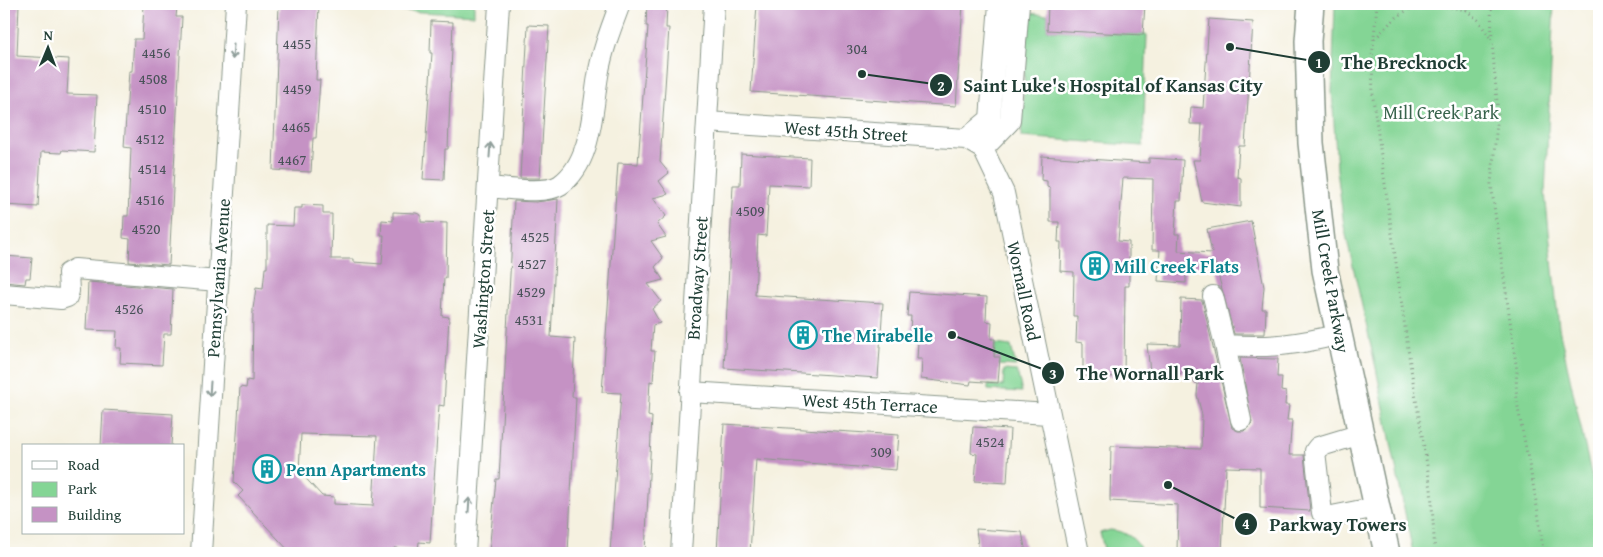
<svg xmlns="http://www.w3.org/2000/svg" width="1603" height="557" viewBox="0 0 1603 557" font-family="'Gentium Book Plus',serif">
	<rect width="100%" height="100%" fill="#fff"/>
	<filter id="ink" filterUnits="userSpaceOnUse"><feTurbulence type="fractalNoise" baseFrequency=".02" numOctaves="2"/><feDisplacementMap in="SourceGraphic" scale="10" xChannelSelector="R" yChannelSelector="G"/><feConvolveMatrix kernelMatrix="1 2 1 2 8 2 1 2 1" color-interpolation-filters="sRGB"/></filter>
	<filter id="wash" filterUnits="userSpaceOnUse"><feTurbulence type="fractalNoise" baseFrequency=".0096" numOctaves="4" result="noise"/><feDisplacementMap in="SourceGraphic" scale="20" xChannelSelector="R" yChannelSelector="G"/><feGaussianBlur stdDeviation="1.12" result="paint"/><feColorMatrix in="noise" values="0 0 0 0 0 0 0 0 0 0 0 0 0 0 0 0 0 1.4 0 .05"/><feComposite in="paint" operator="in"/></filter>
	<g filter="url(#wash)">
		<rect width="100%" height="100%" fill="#f5f1e0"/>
		<path fill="#84d595" stroke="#528964" d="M369,4h105v11l-105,-6z
			M1335,4h219l-9,189 14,135 40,182v43h-186l-37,-185 -32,-142 -7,-56 -5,-78z
			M1028,13l20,2 -1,15 100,5 -4,111 -122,-9z
			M995,344l16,2 5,20 -17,-1 -5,-8z
			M1004,370l13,1 5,21 -34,-2v-5l15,1z
			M1110,530c15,1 27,8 32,23h-37l-5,-20z"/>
		<g id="blocks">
			<path fill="#c592c4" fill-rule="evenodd" d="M4,4h15l-2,52 52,3 -2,35 30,1 -3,57 -32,-2 -1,3 -20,-1 -3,55 -34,-2z
				M279,4h40l-3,76h4l-4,58h-3l-2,34 -38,-2z
				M647,4h20l-1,24h3l-9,134 9,11 -10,8 9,13 -15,4 13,18 -9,8 9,13 -15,4 12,17 -8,9 8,13 -15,4 13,17 -9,8 8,14 -7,2 -2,26h4l-2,31 -3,-1 -2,35 4,1 -7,136h-35l11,-160 -19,-1 4,-56 12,-173 20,1 10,-138h-2z
				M757,4h206l-7,102 -205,-14z
				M1048,4h97l-2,31 -96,-5z
				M144,5l33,2 -1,10h6l-13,248 -40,-3 1,-23 -7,-1 1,-22h4l3,-68 -7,-1 5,-76h3l2,-32h8z
				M1209,19l44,3 -8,124h-6l-2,31 4,1v29l-39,-5 -9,-42h7l2,-36h-12l1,-17 12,1z
				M431,21l22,1 -5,127h-3l-1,31 -21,-1 9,-126h-2z
				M528,25l21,1 -9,152h-20z
				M741,154l69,4 -1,28 -40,-2 -3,52 -8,-1 -3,60 128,8 -5,75 -154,-10 9,-183h7z
				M1042,156l107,7v-5l34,2 -2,41h-4l-2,33h4l-1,17 34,2 -5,-24 44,-8 13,66 -2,22h4l-1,25h-31l-19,-71 -29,5v15l-28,-2 2,-31h-8l1,-71 -30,-1 -5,63 11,1v44h-4l-1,91 -41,-1v-33l-7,-1 1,-26h-4l1,-44 -14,-1 1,-29h-3l1,-20h-9v-34l-3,-1v-6l-6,-1z
				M558,199l-7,138 24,2 -3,58h4l-8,156h-79l7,-74h3l15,-278 22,1z
				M302,205l21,1v8h9l-1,45h22v3l29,2 2,-29h-3l1,-15 11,1v-9l23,1 5,2v7l26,1 -1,56 -2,-1 -2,38 7,1 -5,89 -5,-1 -9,138 -11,-1 -1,8 -24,-2v5h-103l-53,-57 5,-5 -9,-9 6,-95 6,1 1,-8 5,1 1,-72 3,-21 7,1 2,-21h2v-43l26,1 1,-18h8zM301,434l76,2 -4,70 -39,-2v-7l-12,-1 -23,-25z
				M4,256l28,2 -2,20h-4l-1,6 -21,-2z
				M88,282l85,7 -2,45h-7l-2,31 -42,-2 1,-15h-5l1,-17 -31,-1z
				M909,292l78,5 -1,24 6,1 -1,17h4l-1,18h6l-2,26 -27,-2 -1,4 -49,-6 1,-20h-5l1,-18h-5l1,-10 -4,-1 1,-14h-4z
				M1181,299l21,1 30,128 6,3h6l8,-8 -12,-65 38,1 -1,18h5l-1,14 5,1 -1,13h4l-2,15h5l-3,35h15l6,56 -50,-3v-40l-34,-1 -4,86h-45l1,-48 -68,-4 1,-55 90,3 1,-34 -5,-20 1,-12h-4v-9l-44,-2 -3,-28 33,1z
				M103,410l70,4 -2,32h-70z
				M724,424l175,11 -3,35 -140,-11 -6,94h-33z
				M973,427l37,2 -3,54 -32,-2 2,-27 -6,-1z
				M976,529l46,3 4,21h-47z"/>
		</g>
	</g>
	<g filter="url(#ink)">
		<use href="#blocks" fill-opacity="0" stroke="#8a978a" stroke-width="1"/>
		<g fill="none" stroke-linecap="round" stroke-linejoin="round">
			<defs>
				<path id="minor" d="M707,122l259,17 17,10
					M966,139l24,-20 9,-115
					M983,149l21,44 75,360
					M983,149l27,-28 9,-117
					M488,187c18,1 57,8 72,-2 32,-22 32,-74 38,-109 4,-25 13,-48 22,-72
					M4,294l57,5 6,-2 2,-6 -1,-18 7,-4 143,12
					M1213,296l12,49c44,3 72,0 115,-11
					M1225,345l16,75
					M690,392l359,22
					M1361,434l-43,13 -3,4 7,62 5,4 50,-10
					M201,553l35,-549
					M465,553l34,-549
					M681,553l33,-549"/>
				<path id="major" d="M1311,4l-3,37 3,102 14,127 62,283"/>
			</defs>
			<use href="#minor" stroke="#8a978a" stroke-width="22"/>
			<use href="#major" stroke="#8a978a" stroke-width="28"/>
			<path stroke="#8a978a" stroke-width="3" stroke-dasharray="1 4" stroke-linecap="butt" d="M1377,4l-5,54 1,40 37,265 21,126 4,64
				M1431,4l35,6 13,-6
				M1491,4l1,37 6,72 -7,71 26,187c-3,26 3,47 8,72 7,37 15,73 18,110
				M1466,10l12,10 12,18
				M1375,39c17,-19 30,-33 56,-35"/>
			<use href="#minor" stroke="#fff" stroke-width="20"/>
			<use href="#major" stroke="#fff" stroke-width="25"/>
		</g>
		<defs><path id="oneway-shaft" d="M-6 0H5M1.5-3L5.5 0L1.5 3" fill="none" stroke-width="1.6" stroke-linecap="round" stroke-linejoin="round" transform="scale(1.25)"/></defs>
		<g stroke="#8f9e9a">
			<use href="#oneway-shaft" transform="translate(233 52) rotate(94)"/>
			<use href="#oneway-shaft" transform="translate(490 150) rotate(-86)"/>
			<use href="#oneway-shaft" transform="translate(210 389) rotate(94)"/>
			<use href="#oneway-shaft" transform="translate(469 505) rotate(-86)"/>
		</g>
	</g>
	<defs>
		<symbol id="building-ring" viewBox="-11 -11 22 22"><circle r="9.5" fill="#fff" stroke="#0f9aa8" stroke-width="1.5"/><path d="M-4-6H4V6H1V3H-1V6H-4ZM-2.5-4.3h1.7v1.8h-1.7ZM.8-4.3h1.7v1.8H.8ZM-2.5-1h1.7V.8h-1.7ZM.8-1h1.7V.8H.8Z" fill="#0f9aa8"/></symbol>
	</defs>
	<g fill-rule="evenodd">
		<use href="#building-ring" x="1079" y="250" width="32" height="32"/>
		<use href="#building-ring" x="787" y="319" width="32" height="32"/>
		<use href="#building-ring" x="251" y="453" width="32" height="32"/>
	</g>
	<g text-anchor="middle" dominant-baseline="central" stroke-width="5" stroke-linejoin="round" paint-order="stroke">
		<g font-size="15" fill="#485258">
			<text x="297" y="43">4455</text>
			<text x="857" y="48">304</text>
			<text x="156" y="52">4456</text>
			<text x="153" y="78">4508</text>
			<text x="297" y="88">4459</text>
			<text x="152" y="108">4510</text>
			<text x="296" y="126">4465</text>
			<text x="150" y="138">4512</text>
			<text x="292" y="159">4467</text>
			<text x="152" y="168">4514</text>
			<text x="150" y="199">4516</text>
			<text x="750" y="210">4509</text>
			<text x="146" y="228">4520</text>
			<text x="535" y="236">4525</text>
			<text x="532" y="263">4527</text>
			<text x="531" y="291">4529</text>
			<text x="129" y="308">4526</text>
			<text x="529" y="319">4531</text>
			<text x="990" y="441">4524</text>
			<text x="881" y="451">309</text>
		</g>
		<g font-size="18" fill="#38634c" stroke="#fff">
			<text x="1441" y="112">Mill Creek Park</text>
		</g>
		<g font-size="18" fill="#1f3d34" stroke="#fff">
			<text transform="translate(846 131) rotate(4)">West 45th Street</text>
			<text transform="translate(218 278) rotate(-86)">Pennsylvania Avenue</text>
			<text transform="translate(697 278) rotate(-86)">Broadway Street</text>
			<text transform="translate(483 279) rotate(-86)">Washington Street</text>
			<text transform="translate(1331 281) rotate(80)">Mill Creek Parkway</text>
			<text transform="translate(1024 291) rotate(78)">Wornall Road</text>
			<text transform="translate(870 403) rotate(3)">West 45th Terrace</text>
		</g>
		<g font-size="18" font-weight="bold" fill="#0d838f" stroke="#fff" text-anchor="start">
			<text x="1114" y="266">Mill Creek Flats</text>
			<text x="822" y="335">The Mirabelle</text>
			<text x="286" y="469">Penn Apartments</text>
		</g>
	</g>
	<path fill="none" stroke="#1f3d34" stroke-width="2" d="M1230 47L1319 62M862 74L941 85M952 335L1053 373M1168 485L1246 524"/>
	<g fill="#1f3d34" stroke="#fff" stroke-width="2">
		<circle cx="1230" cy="47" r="5"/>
		<circle cx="862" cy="74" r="5"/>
		<circle cx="952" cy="335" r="5"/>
		<circle cx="1168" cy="485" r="5"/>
		<circle cx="1319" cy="62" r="12"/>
		<circle cx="941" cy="85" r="12"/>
		<circle cx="1053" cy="373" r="12"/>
		<circle cx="1246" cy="524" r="12"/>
	</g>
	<g font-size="15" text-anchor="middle" font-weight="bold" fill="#fff">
		<text x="1319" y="68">1</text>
		<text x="941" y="91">2</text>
		<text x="1053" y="379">3</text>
		<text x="1246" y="529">4</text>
	</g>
	<g font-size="19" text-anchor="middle" font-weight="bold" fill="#1f3d34" stroke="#fff" stroke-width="5" stroke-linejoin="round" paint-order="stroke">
		<text x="1404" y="69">The Brecknock</text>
		<text x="1113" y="92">Saint Luke's Hospital of Kansas City</text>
		<text x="1150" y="380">The Wornall Park</text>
		<text x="1338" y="531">Parkway Towers</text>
	</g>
	<rect width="1603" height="557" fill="none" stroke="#fff" stroke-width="20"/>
	<rect x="22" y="444" width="162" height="90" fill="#ffffff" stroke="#a5b1ae"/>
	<rect x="32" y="461" width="25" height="8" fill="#ffffff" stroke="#a5b1ae"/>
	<text x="68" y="470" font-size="15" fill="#1f3d34">Road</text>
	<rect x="32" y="482" width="25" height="15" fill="#84d595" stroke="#a5b1ae"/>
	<text x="68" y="494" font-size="15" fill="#1f3d34">Park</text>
	<rect x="32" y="507" width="25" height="15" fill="#c592c4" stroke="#a5b1ae"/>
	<text x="68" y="520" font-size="15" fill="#1f3d34">Building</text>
	<g transform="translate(48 48) rotate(1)" stroke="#ffffff" stroke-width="4" paint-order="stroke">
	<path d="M0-4L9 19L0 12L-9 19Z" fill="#1f3d34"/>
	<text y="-8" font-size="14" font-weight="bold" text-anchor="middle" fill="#1f3d34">N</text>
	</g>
</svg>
